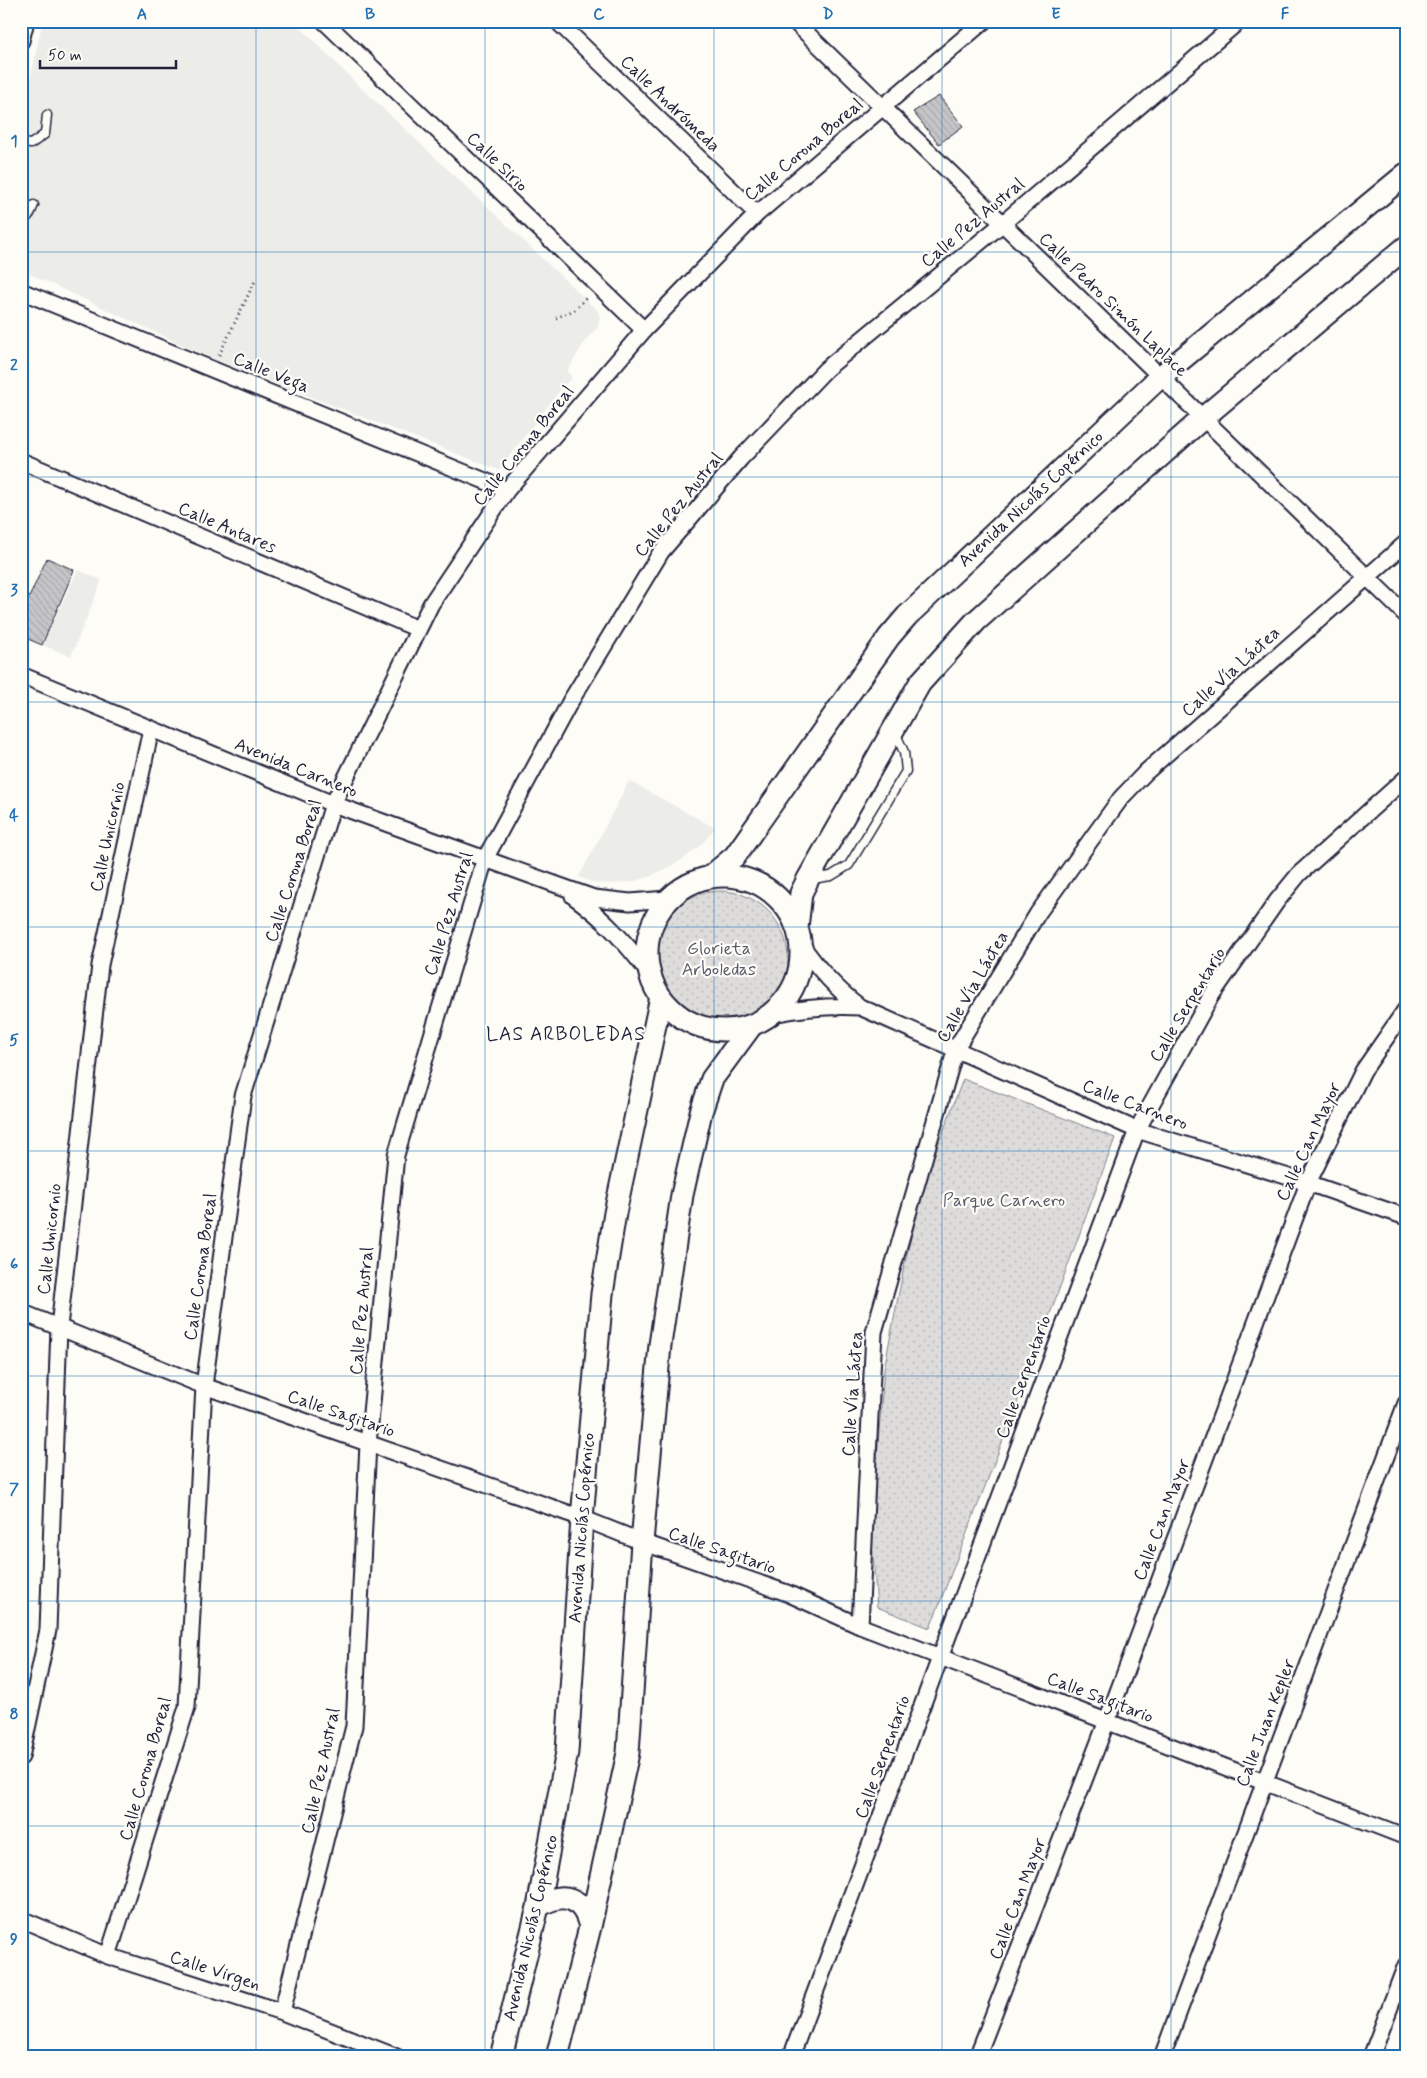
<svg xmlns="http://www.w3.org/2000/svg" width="1427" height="2078" viewBox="0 0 1427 2078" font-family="Mynerve,sans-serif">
	<defs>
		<pattern id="park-dots" width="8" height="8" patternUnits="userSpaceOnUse" patternTransform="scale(1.25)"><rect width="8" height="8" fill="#dddcdb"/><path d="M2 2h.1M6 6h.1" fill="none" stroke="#bdbcbd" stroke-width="1.8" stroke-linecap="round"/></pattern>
		<pattern id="building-back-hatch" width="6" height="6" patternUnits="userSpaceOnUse" patternTransform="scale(1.25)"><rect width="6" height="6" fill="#c6c6c8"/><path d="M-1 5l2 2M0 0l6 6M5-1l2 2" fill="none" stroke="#aaaaad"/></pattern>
	</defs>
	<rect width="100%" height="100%" fill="#fdfcf7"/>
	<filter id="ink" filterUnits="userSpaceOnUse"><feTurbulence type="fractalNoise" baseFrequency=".02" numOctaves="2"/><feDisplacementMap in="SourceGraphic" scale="10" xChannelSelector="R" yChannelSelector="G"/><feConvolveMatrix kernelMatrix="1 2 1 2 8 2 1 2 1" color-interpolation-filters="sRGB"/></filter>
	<g filter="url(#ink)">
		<path fill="#ecece9" d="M44,21h250l64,64 239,225 3,7 -3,11 -11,12 -19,31 5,7 -9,8 -64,84 -288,-112 -190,-88v-145l20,-97z
			M78,570l24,10 -31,76 -29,-11z
			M629,781l86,47 -16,19 -19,14 -31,16 -18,5 -18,2 -18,-1 -16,-6z"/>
		<path fill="url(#park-dots)" stroke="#807f8b" d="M652 959a68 68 0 1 1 136 0a68 68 0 1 1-136 0Z
			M963,1079l152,59 -105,284 -80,206 -53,-21 -6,-76 13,-162 21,-107 21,-85z"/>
		<path fill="url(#building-back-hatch)" stroke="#22223b" d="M939,96l24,30 -24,18 -26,-32z
			M47,558l27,12 -32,75 -21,-9v-21z"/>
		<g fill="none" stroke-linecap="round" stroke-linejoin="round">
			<defs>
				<path id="service" d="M21,143l10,1 14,-10 2,-19
					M21,224l9,-10 4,-9
					M812,879l19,-3 18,-11 57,-94 -2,-19 -9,-20"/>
				<path id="minor" d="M324,21l320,309
					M557,21l200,193
					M794,21l612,594
					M21,41l5,-20
					M21,291l486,199
					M21,461l397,168
					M21,675l312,129 227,82 34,12 36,4 37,-3
					M573,896c32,23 52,46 76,77
					M801,944c17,25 35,45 59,63l277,123 171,53 98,34
					M772,1014c30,-6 57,-9 88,-7
					M21,1312l183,74 378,132 60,24 145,51 73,33 546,211
					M860,1626l14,-294 82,-284 82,-135 83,-115 25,-26 260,-229
					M21,1757l27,-127 11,-303 41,-362 51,-236
					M21,1919l87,37 174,56 115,45
					M108,1956l79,-249 17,-321 39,-290 90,-292 98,-200 76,-114 137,-160 113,-116 227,-193
					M282,2012l72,-286 14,-282 28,-289 89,-296 85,-157 91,-150 80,-94 85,-89 176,-145 237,-203
					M791,2057l346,-927 74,-134 66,-95 22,-27 107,-96
					M977,2057l130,-336 201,-538 55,-112 43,-62
					M1162,2057l244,-654
					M1371,2057l35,-92"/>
				<path id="secondary" d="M711,876l24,-20 154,-219 18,-21 253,-239 246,-203
					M647 953a77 77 0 1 1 154 0a77 77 0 1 1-154 0Z
					M797,928l4,-35 7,-14 112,-196 56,-62 227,-203 203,-171
					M538,1907c25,-17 45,-10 52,20
					M501,2057l37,-150 29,-155 15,-234 20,-224 13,-81 46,-216
					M557,2057l33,-130 38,-174 14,-211 18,-197 22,-150 19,-83 11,-33 39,-53"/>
			</defs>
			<use href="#service" stroke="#22223b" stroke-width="11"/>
			<use href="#minor" stroke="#22223b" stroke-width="19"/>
			<use href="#secondary" stroke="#22223b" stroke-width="25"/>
			<path stroke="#22223b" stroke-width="3" stroke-dasharray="1 4" stroke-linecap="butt" d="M556,318l18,-8 14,-14
				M219,355l36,-74"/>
			<use href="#service" stroke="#fdfcf7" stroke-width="8"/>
			<use href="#minor" stroke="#fdfcf7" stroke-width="15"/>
			<use href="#secondary" stroke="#fdfcf7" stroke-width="21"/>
		</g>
	</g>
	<path fill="none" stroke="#1f6fb2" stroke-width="1" stroke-opacity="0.55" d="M256,21v2036M485,21v2036M714,21v2036M942,21v2036M1171,21v2036M21,252h1385M21,477h1385M21,702h1385M21,927h1385M21,1151h1385M21,1376h1385M21,1601h1385M21,1826h1385"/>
	<g text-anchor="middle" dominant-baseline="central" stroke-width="4.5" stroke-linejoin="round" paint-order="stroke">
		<g font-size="18" fill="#22223b" stroke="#fdfcf7">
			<text transform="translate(670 104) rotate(44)">Calle Andrómeda</text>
			<text transform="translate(804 150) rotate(-40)">Calle Corona Boreal</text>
			<text transform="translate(497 162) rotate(44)">Calle Sirio</text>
			<text transform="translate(973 223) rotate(-40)">Calle Pez Austral</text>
			<text transform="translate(1113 305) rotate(44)">Calle Pedro Simón Laplace</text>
			<text transform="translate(271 373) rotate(22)">Calle Vega</text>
			<text transform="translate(524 446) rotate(-51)">Calle Corona Boreal</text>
			<text transform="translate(1031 499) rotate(-43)">Avenida Nicolás Copérnico</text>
			<text transform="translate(679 505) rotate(-51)">Calle Pez Austral</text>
			<text transform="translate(227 528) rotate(23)">Calle Antares</text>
			<text transform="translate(1231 672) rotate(-42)">Calle Vía Láctea</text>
			<text transform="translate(296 768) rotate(22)">Avenida Carnero</text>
			<text transform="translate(108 837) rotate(-78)">Calle Unicornio</text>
			<text transform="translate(294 871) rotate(-72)">Calle Corona Boreal</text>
			<text transform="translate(449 914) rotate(-73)">Calle Pez Austral</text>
			<text transform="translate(973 987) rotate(-60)">Calle Vía Láctea</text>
			<text transform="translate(1188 1005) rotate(-59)">Calle Serpentario</text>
			<text transform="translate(1135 1105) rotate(21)">Calle Carnero</text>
			<text transform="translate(1309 1142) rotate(-65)">Calle Can Mayor</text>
			<text transform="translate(50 1239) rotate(-84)">Calle Unicornio</text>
			<text transform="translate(201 1267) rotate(-82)">Calle Corona Boreal</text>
			<text transform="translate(362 1311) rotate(-85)">Calle Pez Austral</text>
			<text transform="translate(1024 1377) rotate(-70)">Calle Serpentario</text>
			<text transform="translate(853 1394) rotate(-86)">Calle Vía Láctea</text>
			<text transform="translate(341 1414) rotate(19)">Calle Sagitario</text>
			<text transform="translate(1162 1520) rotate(-69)">Calle Can Mayor</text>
			<text transform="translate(582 1528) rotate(-86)">Avenida Nicolás Copérnico</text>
			<text transform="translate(722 1551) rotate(19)">Calle Sagitario</text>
			<text transform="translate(1100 1698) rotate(21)">Calle Sagitario</text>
			<text transform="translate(1266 1723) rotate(-69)">Calle Juan Kepler</text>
			<text transform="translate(883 1757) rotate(-70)">Calle Serpentario</text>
			<text transform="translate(146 1769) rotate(-74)">Calle Corona Boreal</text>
			<text transform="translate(321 1771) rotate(-78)">Calle Pez Austral</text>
			<text transform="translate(1018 1899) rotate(-69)">Calle Can Mayor</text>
			<text transform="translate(531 1928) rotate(-77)">Avenida Nicolás Copérnico</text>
			<text transform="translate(215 1971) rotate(18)">Calle Virgen</text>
		</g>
		<g font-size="18" fill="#5a5a6b" stroke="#fdfcf7">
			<text x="719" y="949">Glorieta<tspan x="719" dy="21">Arboledas</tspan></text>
			<text x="1004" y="1201">Parque Carnero</text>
		</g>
		<g font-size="19" letter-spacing="1" fill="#22223b" stroke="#fdfcf7">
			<text x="566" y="1034">LAS ARBOLEDAS</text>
		</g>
	</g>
	<rect width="1427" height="2078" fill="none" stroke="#fdfcf7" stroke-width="55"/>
	<path d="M40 60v8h136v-8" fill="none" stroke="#22223b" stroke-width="2.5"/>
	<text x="48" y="60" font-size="15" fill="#22223b" stroke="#fdfcf7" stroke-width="4" paint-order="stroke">50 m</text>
	<rect x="28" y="28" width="1372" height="2022" fill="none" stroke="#1f6fb2" stroke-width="2"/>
	<g font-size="16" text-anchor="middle" font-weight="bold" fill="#1f6fb2">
		<text x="142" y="19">A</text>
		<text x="370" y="19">B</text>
		<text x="599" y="19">C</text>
		<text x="828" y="19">D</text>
		<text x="1056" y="19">E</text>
		<text x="1285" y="19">F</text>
		<text x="14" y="146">1</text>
		<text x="14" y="370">2</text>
		<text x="14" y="595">3</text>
		<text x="14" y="820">4</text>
		<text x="14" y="1045">5</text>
		<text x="14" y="1269">6</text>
		<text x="14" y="1494">7</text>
		<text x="14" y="1719">8</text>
		<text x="14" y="1944">9</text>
	</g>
</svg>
